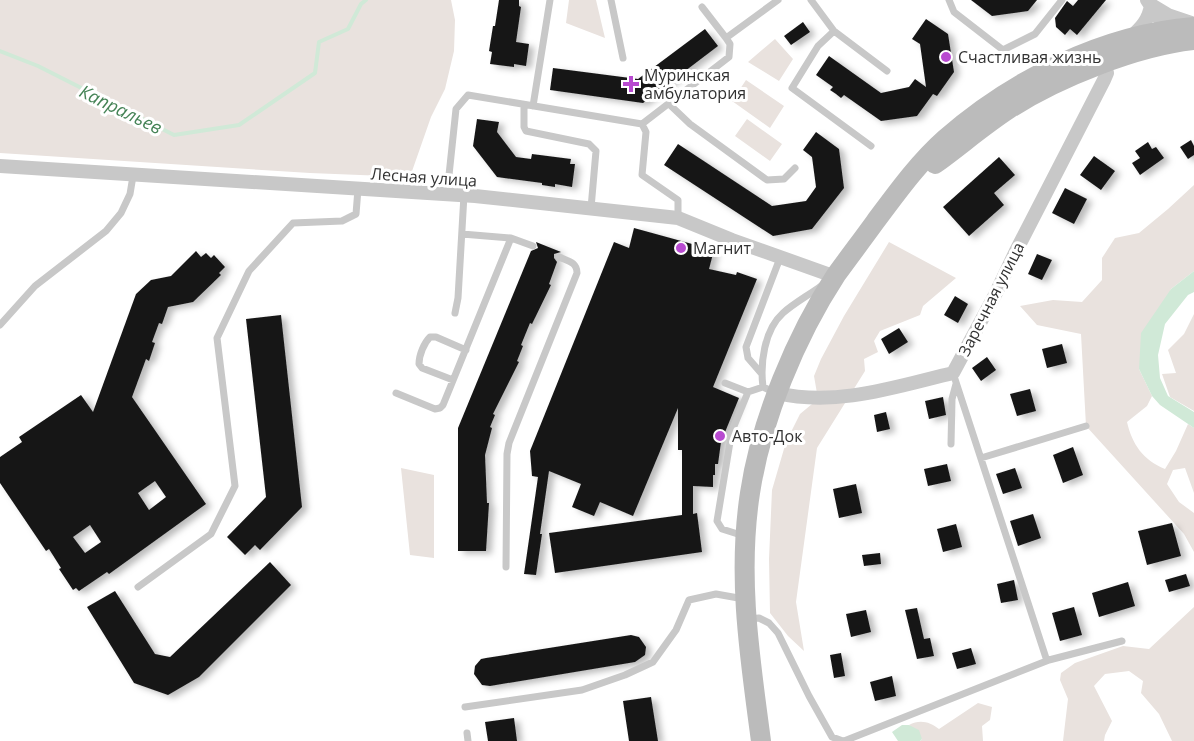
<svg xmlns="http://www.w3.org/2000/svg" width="1194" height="741" viewBox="0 0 1194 741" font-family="'Open Sans',sans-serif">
	<defs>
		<filter id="shadow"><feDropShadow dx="5.5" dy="3" stdDeviation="3" flood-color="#0004"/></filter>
	</defs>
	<rect width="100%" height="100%" fill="#fff"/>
	<path fill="#e9e2de" d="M0,0h451l4,20 -1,31 -9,38 -14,28 -21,60 -100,-4 -310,-20z
		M569,0h27l9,38 -39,-15z
		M775,39l18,20 -14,22 -31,-19z
		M746,80l38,26 -14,22 -38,-27z
		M747,119l35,25 -12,17 -35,-25z
		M1194,185v86l-23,18 -32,80 13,27 -5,10 -20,16c5,22 16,38 38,47l11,-18 12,-27 6,4v65l-9,-25 -12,2 -6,14 12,18 15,11v39l-10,-18 -98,-108 -5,-92 -44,-9 -17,-19 33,-6 29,2 20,-22v-22l13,-20 24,-5 29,-24z
		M889,242l67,36 -33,28 -3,9 -40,16 -6,10 4,11 -14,7 1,12 -48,77 -21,154 8,49 -16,-15 -18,-23 -1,-54 3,-69 14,-48 14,-28 18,-15 -4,-23 7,-17 23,-43z
		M1194,314v97l-24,-14 -8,-23 14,-1 -8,-23 16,-16z
		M401,468l33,7v83l-24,-3z
		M1194,607v134h-22l-13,-27 -18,-21 2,-12 -14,-10 -24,3 -11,12 18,35 -7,14 -1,6h-41l5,-42 -8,-19 1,-7 14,-10 48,-17 26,3z
		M978,703l14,4 -2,13 -8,6 1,15h-63l2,-2 -13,-14c11,-6 21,-3 30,4z"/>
	<path fill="#d0e9d7" d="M1194,271v21l-6,3 -23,29 -7,31 2,23 8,18 26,16v16l-34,-23 -8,-9 -13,-27 2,-36 30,-44z
		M902,725h7l10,5 3,9 -2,2h-22l-6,-9z"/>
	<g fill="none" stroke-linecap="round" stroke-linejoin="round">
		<path stroke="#d0e9d7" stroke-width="4" d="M0,51l38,15 136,69 65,-10 76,-52 4,-31 29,-13 13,-25 5,-4"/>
	</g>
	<path fill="#181818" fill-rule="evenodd" filter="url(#shadow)" d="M499,0h20v6l2,1 -5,35 13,2 -3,22 -12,-2v3l-24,-3 2,-12 -3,-1 4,-25h2z
		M971,0h66l-9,11 -36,5z
		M1078,0h28l-29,35 -7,-6 -5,6 -9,-8 -1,-9 12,-17 6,5z
		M926,19l22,15 6,38 -17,24 -4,-2 -16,22 -36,5 -37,-26 -3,3 -5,-4 -6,-4 3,-3 -17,-12 13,-19 52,37 28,-6 6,-8 11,8 -6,-43 -8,-5z
		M803,22l7,10 -19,13 -7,-9z
		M705,29l13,17 -75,57 -93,-13 3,-22 85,11z
		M477,119l22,3 -2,10 19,25 15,2 1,-5 39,5 -1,5h5l-3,23 -17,-3v3l-13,-2v-2l-45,-6 -24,-31z
		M816,132l23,17 5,39 -32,41 -39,7 -109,-71 14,-21 94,62 34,-5 10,-14 -4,-30 -9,-7z
		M1191,140l3,6v9l-6,4 -8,-12z
		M1148,142l4,7 4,-2 8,11 -24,17 -8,-12 8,-5 -5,-7z
		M1094,156l21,15 -14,19 -21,-15z
		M999,157l16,18 -21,18 10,12 -35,31 -26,-29z
		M1065,188l22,11 -13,25 -22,-11z
		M634,228l80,22 -5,19 27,6 1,-3 20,7 -44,108 26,11 -18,44 -3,22h-3v11h-2v12l-20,-1v28l4,-1 5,39 -147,21 -6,-40 133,-18v-65h-4v-42l-45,108 -33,-14 -6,14 -22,-9 9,-23 -32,-13 -9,63h2l-6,41 -12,-1 14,-97 -6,-1 -2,-25 84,-209 15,6z
		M536,242l25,10 -7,2v4l3,4 -8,22 2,1 -19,39 -2,-1 -9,22 2,1 -6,15 2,1 -26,52 2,1 -5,12 2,1 -7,27 2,48h2l-3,48h-28v-123l73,-177 7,-3z
		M196,251l5,6 5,-4 5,5 3,-3 11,12 -6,6 2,2 -28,27 -25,5 -6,17 -3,-1 -7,19 3,1 -6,18 -3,-2 -14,38 74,107 -97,70 -2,-2 -28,19 -3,-3 -3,2 -14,-21 2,-1 -12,-19 -3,2 -46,-68v-26l22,-15 -3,-5 62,-42 12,17 43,-118 15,-14 20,-4zM155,481l11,16 -17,13 -11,-17zM90,525l11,17 -16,11 -12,-16z
		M1037,254l15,6 -10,20 -14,-6z
		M955,296l13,8 -10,19 -14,-8z
		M281,315l21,192 -42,43 -5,-5 -10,10 -18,-18 39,-40 -20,-178z
		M899,328l9,14 -19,12 -8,-15z
		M1062,344l5,19 -20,5 -5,-19z
		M987,357l9,13 -15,11 -9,-13z
		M1030,389l6,22 -19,5 -7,-22z
		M943,397l3,18 -17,4 -4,-18z
		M886,412l4,17 -13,3 -3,-17z
		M1073,447l10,28 -20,8 -10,-28z
		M947,464l4,17 -23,5 -4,-17z
		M1015,468l7,20 -19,6 -7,-20z
		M856,484l6,29 -23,5 -6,-29z
		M1033,514l8,24 -23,8 -8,-25z
		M1172,523l9,33 -34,9 -9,-34z
		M956,524l6,23 -19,5 -6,-23z
		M880,553l1,11 -17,2 -2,-11z
		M270,562l21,23 -92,92 -31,18 -34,-12 -47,-76 28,-16 40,63 15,3z
		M1186,574l4,12 -21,6 -4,-12z
		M1014,580l4,20 -17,3 -4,-19z
		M1128,582l7,24 -36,11 -7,-24z
		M1074,607l8,28 -22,6 -8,-28z
		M917,608l7,31 6,-1 4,18 -17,3 -12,-49z
		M866,610l5,22 -20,5 -5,-23z
		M631,635l8,2 7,10 -1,8 -10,7 -145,24 -8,-1 -8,-11 1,-8 6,-7 5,-1z
		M971,648l5,16 -19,5 -5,-16z
		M841,653l4,23 -11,2 -4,-23z
		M892,676l4,20 -21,5 -5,-19z
		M651,697l7,44h-29l-6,-40z
		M514,718l3,23h-29l-3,-19z"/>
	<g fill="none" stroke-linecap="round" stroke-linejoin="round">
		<path stroke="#c8c8c8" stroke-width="7" d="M611,0l12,58
			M811,0l23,31
			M949,0l5,12 49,38 32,-16 27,-34
			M702,7l24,31
			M669,104l21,20 77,56 17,-1 11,-11
			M524,105v22l2,4 63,13 7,7 -5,57
			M533,106l17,-106
			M871,146l-79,-58 26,-42 16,-15 53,40
			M447,194l9,-85 12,-14 174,29
			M678,218v-18l-36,-25 4,-43 -4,-8 87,-67 1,-13 -4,-6 52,-38
			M462,234l49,4 22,8
			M455,313l3,-15 6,-103
			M0,325l35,-39 71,-55 15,-18 9,-19 3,-18
			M761,373l-13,-15 -2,-11 34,-89
			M953,373l93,285 3,2 73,-19
			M453,380l-31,-12 -3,-4c0,-9 5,-21 11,-27h6l30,13
			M725,383l23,9
			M763,387c-3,-23 1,-57 20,-74 11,-10 26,-18 38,-27
			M396,393l39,16 5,-1 3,-3 68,-167
			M951,444l1,-45 4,-15
			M981,458l105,-32
			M744,536l-22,-7 -5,-8 13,-79 4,-16 14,-34 15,-5 13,6
			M506,567l1,-113 2,-11 68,-170c0,-11 -9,-12 -18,-16
			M138,587l73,-53 24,-48 -18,-148 32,-67 44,-48 49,-2 14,-7 2,-25
			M748,619l11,-1 10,5 9,10 31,63 23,41 11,4
			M465,707l117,-17 43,-15 28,-13 23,-32 13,-30 27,-6 28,5
			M467,733l1,8
			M844,741l205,-81"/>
		<path stroke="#c8c8c8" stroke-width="14" d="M1147,0l19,29 8,3
			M1153,6l15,9 26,9
			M1130,38c11,-10 19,-18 21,-33
			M0,166l475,30 203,22 54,22 104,37
			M777,393c59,14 118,-6 176,-20l42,-78 21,-44 88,-171 3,-7 -3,-9"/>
		<path stroke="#bbb" stroke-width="20" d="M935,164c25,-18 48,-38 74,-55 48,-31 128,-63 185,-69
			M761,741c-11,-83 -24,-164 -11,-248 11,-73 46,-157 86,-218 13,-18 26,-35 39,-53 21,-28 43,-59 70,-83 67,-59 159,-105 249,-112"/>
	</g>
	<g fill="#b84ad0" stroke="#fff" stroke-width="2">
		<circle cx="946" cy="57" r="6"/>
		<path d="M628 75h6v6h6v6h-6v6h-6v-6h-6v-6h6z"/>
		<circle cx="681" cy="248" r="6"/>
		<circle cx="720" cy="436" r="6"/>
	</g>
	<g text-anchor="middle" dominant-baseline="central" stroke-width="6" stroke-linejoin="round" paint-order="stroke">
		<g font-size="16" fill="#313131" stroke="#fff" text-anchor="start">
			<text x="958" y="57">Счастливая жизнь</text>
			<text x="644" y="75">Муринская<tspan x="644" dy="18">амбулатория</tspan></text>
			<text x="693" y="248">Магнит</text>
			<text x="732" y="436">Авто-Док</text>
		</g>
		<g font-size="16" fill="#313131" stroke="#fff">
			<text transform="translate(424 177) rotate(4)">Лесная улица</text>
			<text transform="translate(991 299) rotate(-63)">Заречная улица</text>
		</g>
		<g font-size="18" font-style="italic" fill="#458356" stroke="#fff">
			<text transform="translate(121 109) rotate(26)">Капральев</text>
		</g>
	</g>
</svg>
